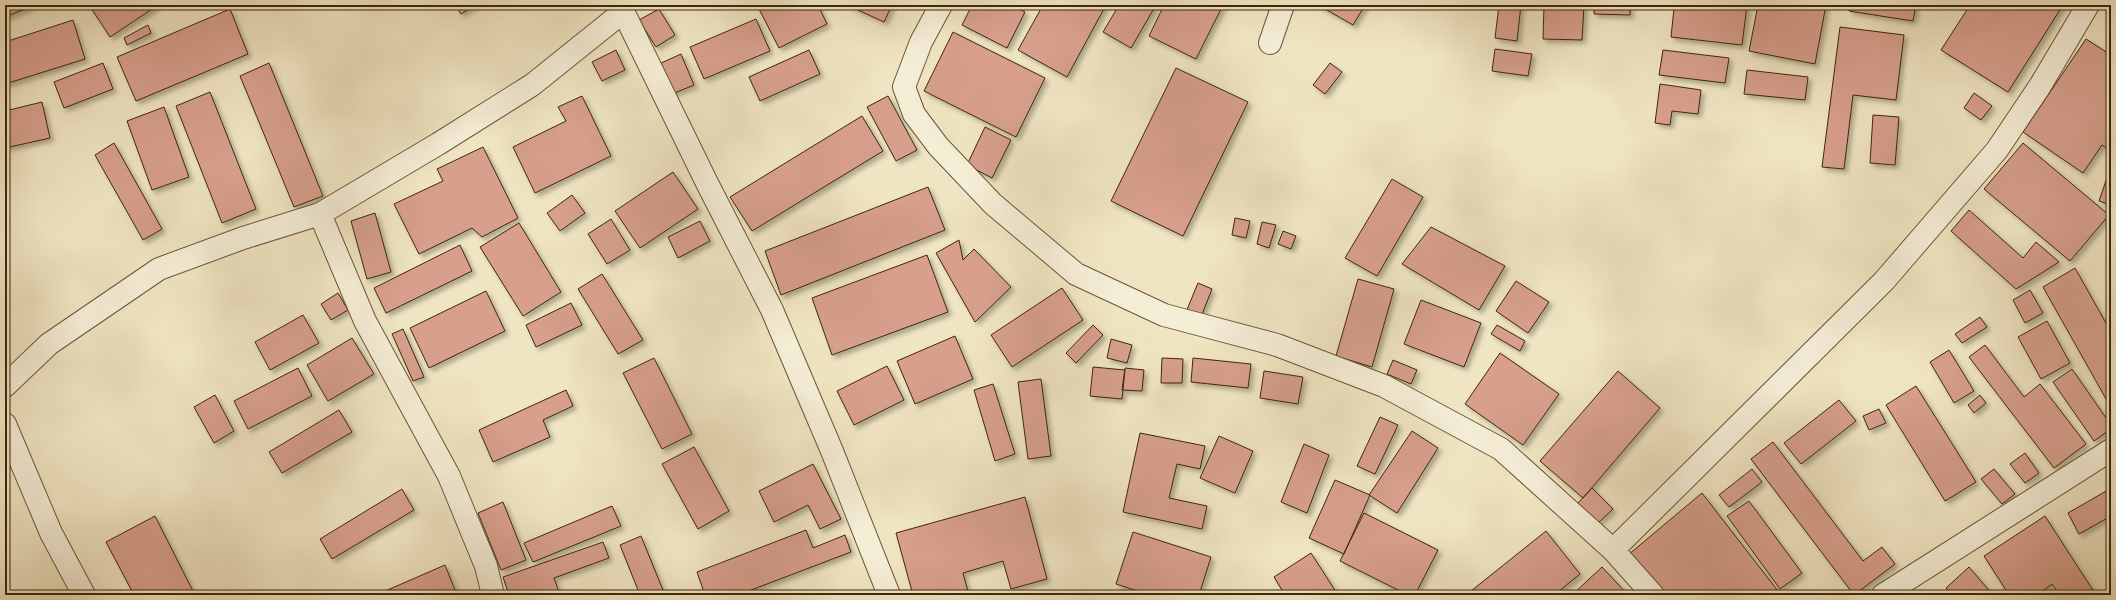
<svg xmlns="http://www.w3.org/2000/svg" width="2116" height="600" viewBox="0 0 2116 600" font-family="'IM FELL English',serif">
	<defs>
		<filter id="shadow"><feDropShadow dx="3.5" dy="3.5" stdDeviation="2" flood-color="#0004"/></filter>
	</defs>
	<rect width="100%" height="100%" fill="#f0e5c2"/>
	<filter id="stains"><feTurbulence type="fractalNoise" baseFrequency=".005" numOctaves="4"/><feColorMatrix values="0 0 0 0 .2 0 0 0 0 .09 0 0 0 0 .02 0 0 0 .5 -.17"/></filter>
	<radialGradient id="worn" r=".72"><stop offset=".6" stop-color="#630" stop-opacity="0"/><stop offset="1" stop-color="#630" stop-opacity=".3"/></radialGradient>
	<path fill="#d79f8c" stroke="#3d2709" filter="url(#shadow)" d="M5,5h30l-30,12z
		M89,5h69l-48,32z
		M455,5h20l-14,9z
		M757,5h61l9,19 -48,24z
		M847,5h45l-8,17z
		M972,5h39l14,7 -18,36 -45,-23z
		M1043,5h63l-39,72 -49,-27z
		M1119,5h37l-25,43 -28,-16z
		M1164,5h59l-27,54 -47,-23z
		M1318,5h47l-12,20z
		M1499,5h22l-4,36 -22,-3z
		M1544,5h40l-2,35 -39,-1z
		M1594,5h36v10l-36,-1z
		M1689,5h58l-5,40 -71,-8 3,-29 14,1z
		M1758,5h68l-11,59 -66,-13z
		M1850,5h66l-3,16 -64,-10z
		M1970,5h93l-55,87 -67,-42z
		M230,9l18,45 -112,47 -19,-44z
		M659,9l16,26 -19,12 -17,-27z
		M756,19l14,32 -66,28 -14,-32z
		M73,20l12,39 -80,25v-42z
		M148,25l3,8 -24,12 -3,-7z
		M1840,27l64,8 -8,65 -43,-5 -9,74 -22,-2z
		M953,32l92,46 -29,59 -92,-46z
		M2086,39l25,16v96l-9,-6 -19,28 -60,-41z
		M1495,49l37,5 -4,22 -36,-5z
		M616,50l9,20 -23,11 -10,-19z
		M809,50l11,24 -60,27 -11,-24z
		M1663,50l66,8 -4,25 -66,-8z
		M681,54l13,31 -22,9 -13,-30z
		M103,63l10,26 -49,19 -10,-26z
		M269,63l54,133 -29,11 -54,-131z
		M1330,63l12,9 -17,22 -12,-9z
		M1176,68l72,34 -65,134 -72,-35z
		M1747,70l61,7 -3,23 -61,-6z
		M1660,84l41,6 -3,24 -26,-3 -2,14 -15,-2z
		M210,92l46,117 -34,14 -46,-117z
		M1974,93l18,13 -11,14 -17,-12z
		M582,96l29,60 -76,37 -22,-46 53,-26 -8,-14z
		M888,96l29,54 -21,11 -29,-54z
		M42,102l8,36 -45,10v-37z
		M164,107l25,70 -37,13 -25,-69z
		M1873,115l26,2 -4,48 -25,-2z
		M862,116l21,35 -131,80 -22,-34z
		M985,127l26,13 -19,38 -25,-13z
		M114,143l48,86 -19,11 -48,-85z
		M2023,143l86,72 -39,46 -86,-72z
		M483,147l35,71 -36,19 -10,-9 -53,26 -25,-50 49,-23 -6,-12z
		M2111,166v39l-12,-4z
		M673,172l25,37 -58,39 -25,-37z
		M1392,179l31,18 -46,79 -32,-18z
		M928,187l17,43 -164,65 -16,-44z
		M572,195l13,18 -25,18 -13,-18z
		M1969,210l54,48 13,-16 23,20 -43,27 -65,-58z
		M375,213l16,59 -24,7 -16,-58z
		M1235,218l15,3 -4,17 -14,-3z
		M611,219l19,31 -23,14 -19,-30z
		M700,221l10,20 -32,17 -10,-21z
		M1262,222l14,3 -7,23 -12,-4z
		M519,223l42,69 -38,24 -43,-69z
		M1431,227l74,39 -26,44 -77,-46z
		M1283,231l13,5 -5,13 -13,-5z
		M959,240l4,20 11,-11 37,38 -36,35 -39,-69z
		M460,245l12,26 -86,42 -12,-25z
		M927,255l21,57 -116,43 -20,-57z
		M2075,268l36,64 -1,74 -67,-119z
		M602,274l41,66 -25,14 -40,-65z
		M1358,279l36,10 -22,78 -36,-11z
		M1516,281l33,21 -21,31 -32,-22z
		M1198,283l14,6 -11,28 -15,-5z
		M1062,288l21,32 -71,47 -21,-32z
		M2030,290l13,23 -18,10 -12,-23z
		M486,291l19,40 -76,37 -19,-40z
		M338,293l10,17 -17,10 -10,-16z
		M1421,300l60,23 -17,44 -60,-23z
		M571,303l11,22 -46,22 -10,-22z
		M303,315l16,28 -49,27 -15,-28z
		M1980,317l7,10 -25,16 -7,-9z
		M2047,321l23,42 -29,16 -23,-42z
		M1093,325l10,10 -27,28 -10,-10z
		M1497,325l28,16 -5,10 -29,-17z
		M403,329l21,48 -11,4 -21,-47z
		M955,336l18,43 -58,25 -18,-43z
		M352,338l22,36 -46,27 -21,-36z
		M1111,339l21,6 -5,18 -20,-5z
		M1985,345l39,52 16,-13 46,60 -32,24 -85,-111z
		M1949,350l25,41 -20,12 -24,-41z
		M1500,353l59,41 -36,51 -58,-41z
		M654,358l38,76 -30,15 -39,-76z
		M1162,358l21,1 -1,24h-21z
		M1193,358l58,6 -3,24 -57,-6z
		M1393,360l24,10 -6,14 -24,-10z
		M887,366l17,34 -50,25 -17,-34z
		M1093,367l32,3 -3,29 -32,-3z
		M298,368l14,28 -64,33 -14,-28z
		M1125,368l19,2 -2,21 -20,-1z
		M2072,369l39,56v4l-17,12 -41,-59z
		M1264,371l39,6 -5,27 -38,-6z
		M1618,371l42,37 -77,90 -43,-37z
		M1041,379l10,77 -23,3 -10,-77z
		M993,384l22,70 -20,7 -21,-71z
		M1916,386l60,96 -31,19 -59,-96z
		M566,390l7,16 -30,14 7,17 -57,25 -14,-32z
		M215,395l19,36 -20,12 -20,-36z
		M1980,395l6,8 -12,10 -6,-8z
		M1839,400l17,21 -55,43 -17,-21z
		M1879,409l7,14 -17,7 -6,-14z
		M339,410l13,22 -70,41 -13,-21z
		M1380,417l18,8 -23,49 -18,-8z
		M1412,431l26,17 -41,65 -28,-18z
		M1140,433l65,13 -5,23 -23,-5 -8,34 38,8 -5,23 -79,-17z
		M1219,436l34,15 -18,42 -35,-15z
		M1773,442l90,119 19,-14 13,17 -41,31 -103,-136z
		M1304,444l25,11 -22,58 -26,-11z
		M694,447l35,64 -31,18 -36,-65z
		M2025,453l14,20 -14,10 -15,-19z
		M813,464l28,55 -21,10 -12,-24 -34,17 -15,-31z
		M1752,469l10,13 -33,25 -10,-12z
		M1994,469l21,25 -13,10 -21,-25z
		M1335,480l35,15 -26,59 -35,-16z
		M1592,488l21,21 -15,14 -20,-20z
		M402,489l12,21 -82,49 -12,-20z
		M2108,490l3,4v22l-32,18 -11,-21z
		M1702,493l79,102h-113l-40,-40z
		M1025,497l22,82 -36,10 -8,-28 -40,12 6,22h-56l-17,-62z
		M1749,501l53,72 -22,16 -53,-73z
		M503,502l23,58 -25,10 -23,-57z
		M612,506l9,20 -88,36 -9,-19z
		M1364,513l74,37 -23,45h-7l-68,-34z
		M155,516l40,79h-61l-28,-53z
		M2045,516l51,79h-36l-8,-11 -11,8 2,3h-34l-25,-39z
		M806,530l7,18 32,-13 6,17 -113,43h-33l-8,-23z
		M1546,531l34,43 -26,21h-88z
		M1133,532l78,25 -12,38h-49l-34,-11z
		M641,536l24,59h-25l-20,-50z
		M603,542l6,16 -55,20 6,17h-51l-6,-18z
		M1311,553l27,42h-53l-11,-18z
		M445,565l10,25 -11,5h-68z
		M1602,567l26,28h-56z
		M1969,567l24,28h-41l-6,-7z"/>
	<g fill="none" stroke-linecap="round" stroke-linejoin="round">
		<defs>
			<path id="minor" d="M620,5l86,176 66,129 60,141 57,144
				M941,5l-20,37 -17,45 10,27 24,32 55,58 83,70 88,41 113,30 107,41 117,63 112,101 40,45
				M1270,43l13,-38
				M320,214l45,107 84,155 37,90 7,29
				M5,386l44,-42 110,-75 84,-31 77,-24 118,-70 94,-59 91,-73
				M5,424l46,109 33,62
				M1613,550l271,-269 113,-131 43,-64 48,-81
				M1883,595l228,-145"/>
		</defs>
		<use href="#minor" stroke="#6a5637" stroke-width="24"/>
		<use href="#minor" stroke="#f5eed7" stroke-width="22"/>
	</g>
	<rect width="2116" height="600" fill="none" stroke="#f0e5c2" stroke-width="20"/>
	<rect x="6" y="6" width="2104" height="588" fill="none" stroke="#3d2709" stroke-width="2"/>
	<rect x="10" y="10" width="2096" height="580" fill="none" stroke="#3d2709"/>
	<rect width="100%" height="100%" filter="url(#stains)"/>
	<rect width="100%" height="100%" fill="url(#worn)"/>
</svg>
